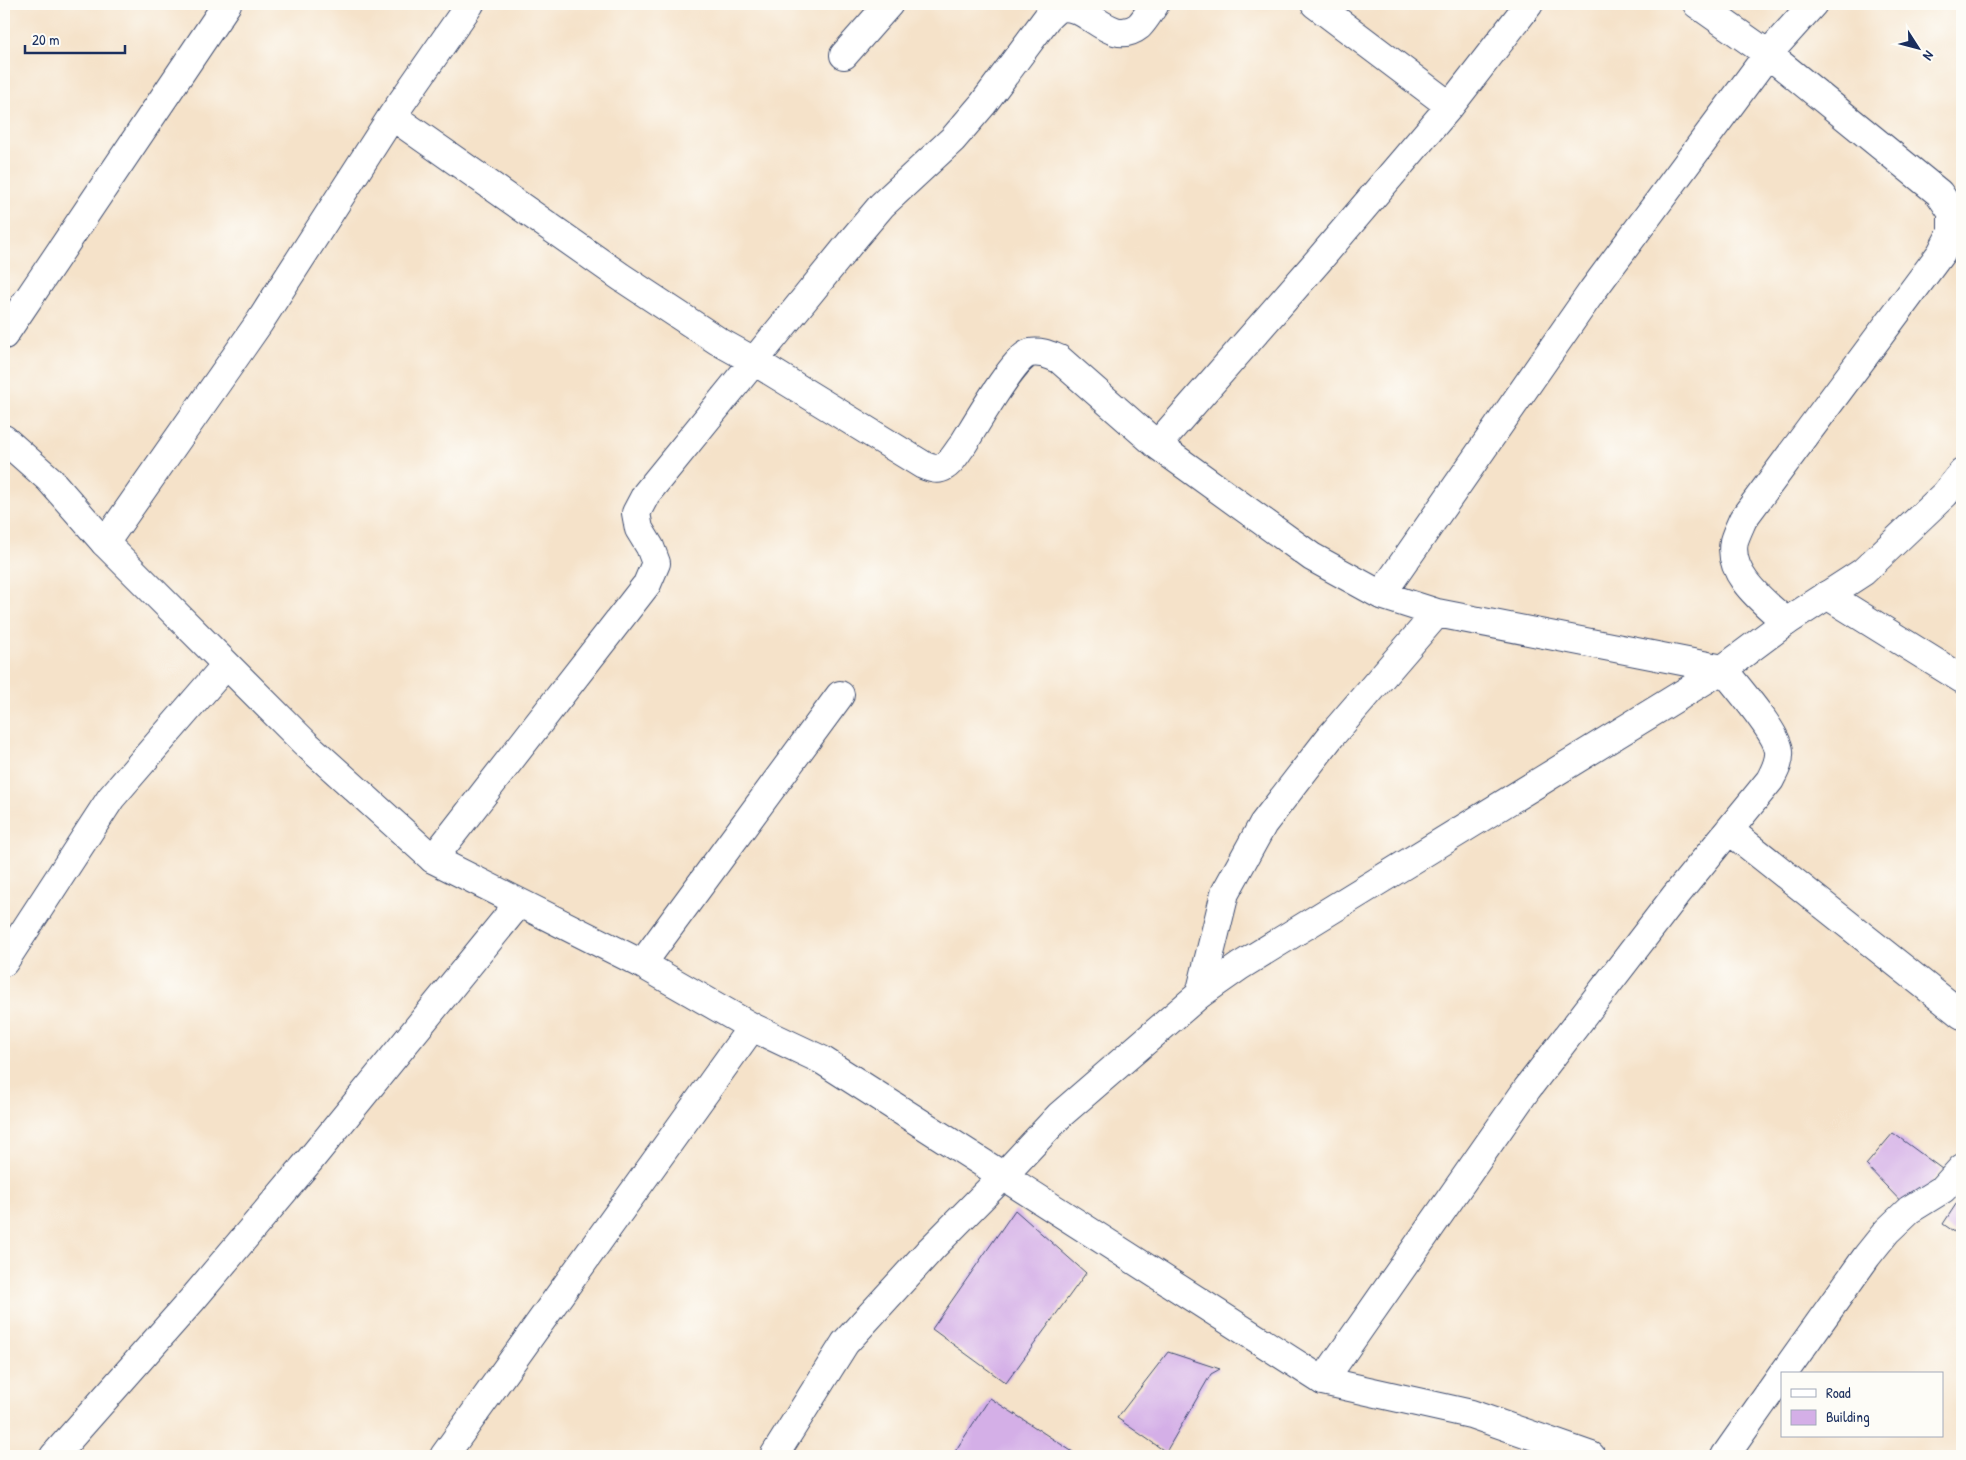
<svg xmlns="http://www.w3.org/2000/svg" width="1966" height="1460" viewBox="0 0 1966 1460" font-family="'Patrick Hand',sans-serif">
	<rect width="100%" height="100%" fill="#fdfcf7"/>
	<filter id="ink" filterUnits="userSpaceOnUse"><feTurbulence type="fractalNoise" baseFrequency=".02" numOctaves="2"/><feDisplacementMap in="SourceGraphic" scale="10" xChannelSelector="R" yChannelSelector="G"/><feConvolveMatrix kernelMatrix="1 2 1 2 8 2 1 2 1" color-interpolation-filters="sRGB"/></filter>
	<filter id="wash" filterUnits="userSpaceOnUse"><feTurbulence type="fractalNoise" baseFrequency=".0096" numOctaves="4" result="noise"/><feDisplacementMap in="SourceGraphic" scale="20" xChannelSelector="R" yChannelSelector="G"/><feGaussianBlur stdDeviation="1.12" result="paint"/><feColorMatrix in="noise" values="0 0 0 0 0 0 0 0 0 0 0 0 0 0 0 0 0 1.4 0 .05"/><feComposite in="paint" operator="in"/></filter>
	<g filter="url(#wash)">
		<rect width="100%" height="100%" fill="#f5e2c9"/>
		<g id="blocks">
			<path fill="#d4afe7" d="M1893,1133l49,36 -34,40 -42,-44z
				M1962,1195v42l-19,-13z
				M1015,1210l71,63 -80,110 -74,-54z
				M1168,1352l52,17 -9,5 -45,78 -49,-34z
				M990,1398l89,58h-127z"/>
		</g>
	</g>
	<g filter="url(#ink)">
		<use href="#blocks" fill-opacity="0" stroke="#3c4a6e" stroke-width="1"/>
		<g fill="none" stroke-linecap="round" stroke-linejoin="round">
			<defs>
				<path id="street" d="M1315,4l135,102
					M1697,4l71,50 171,139 13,19v20l-11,21 -198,266c-3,7 -7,15 -9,22 -7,34 30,61 52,81
					M844,55l45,-51
					M392,116l229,161 97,64 36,20 169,104c7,3 15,6 22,1 7,-4 12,-14 17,-20 11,-17 52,-89 68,-93 11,-2 19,2 29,6l98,86 155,112 69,38 56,18 286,56c13,17 54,63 56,82 1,11 -4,19 -9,29l-94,115 -149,194 -204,292
					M4,335l223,-331
					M1157,445l161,-184 132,-155 79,-102
					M105,543l154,-220 133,-207 78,-112
					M1381,595l212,-305 175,-236 45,-50
					M1827,595l135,84
					M1729,830l233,185
					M433,859l214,-275 9,-21 -6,-16 -11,-18 -3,-16 10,-19 209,-257 27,-32 71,-66 30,-35 64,-86c3,-3 8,-8 12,-10 27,-8 51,41 80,18 6,-6 11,-15 16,-22
					M4,962l107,-164 115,-133
					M642,964l198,-269
					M1200,994l25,-101 38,-69 68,-88 106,-123
					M1783,1374l84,-118 20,-25 22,-21 34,-21 19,-21
					M54,1456l138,-156 118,-140 209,-257
					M444,1456l308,-429
					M1725,1456l57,-81"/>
				<path id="secondary" d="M4,439l45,40 56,64 200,200 128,116 209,105 110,63 70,33 501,321 148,33 120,42
					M774,1456l71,-113 86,-94 73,-74 56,-60 140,-121 40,-28 483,-297 63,-47 77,-50 82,-78 17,-21"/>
			</defs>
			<use href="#street" stroke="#3c4a6e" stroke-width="30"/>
			<use href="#secondary" stroke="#3c4a6e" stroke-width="30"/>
			<use href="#street" stroke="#fff" stroke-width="28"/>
			<use href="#secondary" stroke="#fff" stroke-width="28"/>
		</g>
	</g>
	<rect width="1966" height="1460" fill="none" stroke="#fdfcf7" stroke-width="20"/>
	<rect x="1781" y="1372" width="162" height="65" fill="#fdfcf7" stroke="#a3aaba"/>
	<rect x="1791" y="1389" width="25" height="8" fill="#ffffff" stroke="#a3aaba"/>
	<text x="1826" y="1398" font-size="15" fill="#1b2f5e">Road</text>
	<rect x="1791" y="1410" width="25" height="15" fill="#d4afe7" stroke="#a3aaba"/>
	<text x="1826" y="1422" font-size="15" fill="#1b2f5e">Building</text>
	<g transform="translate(1918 48) rotate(126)" stroke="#fdfcf7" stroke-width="4" paint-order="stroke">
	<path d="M0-4L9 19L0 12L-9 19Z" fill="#1b2f5e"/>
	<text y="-8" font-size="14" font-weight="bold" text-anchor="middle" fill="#1b2f5e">N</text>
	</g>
	<path d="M25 45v8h100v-8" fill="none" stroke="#1b2f5e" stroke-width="2.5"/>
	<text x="32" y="45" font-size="15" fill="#1b2f5e" stroke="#fdfcf7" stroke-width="4" paint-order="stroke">20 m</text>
</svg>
